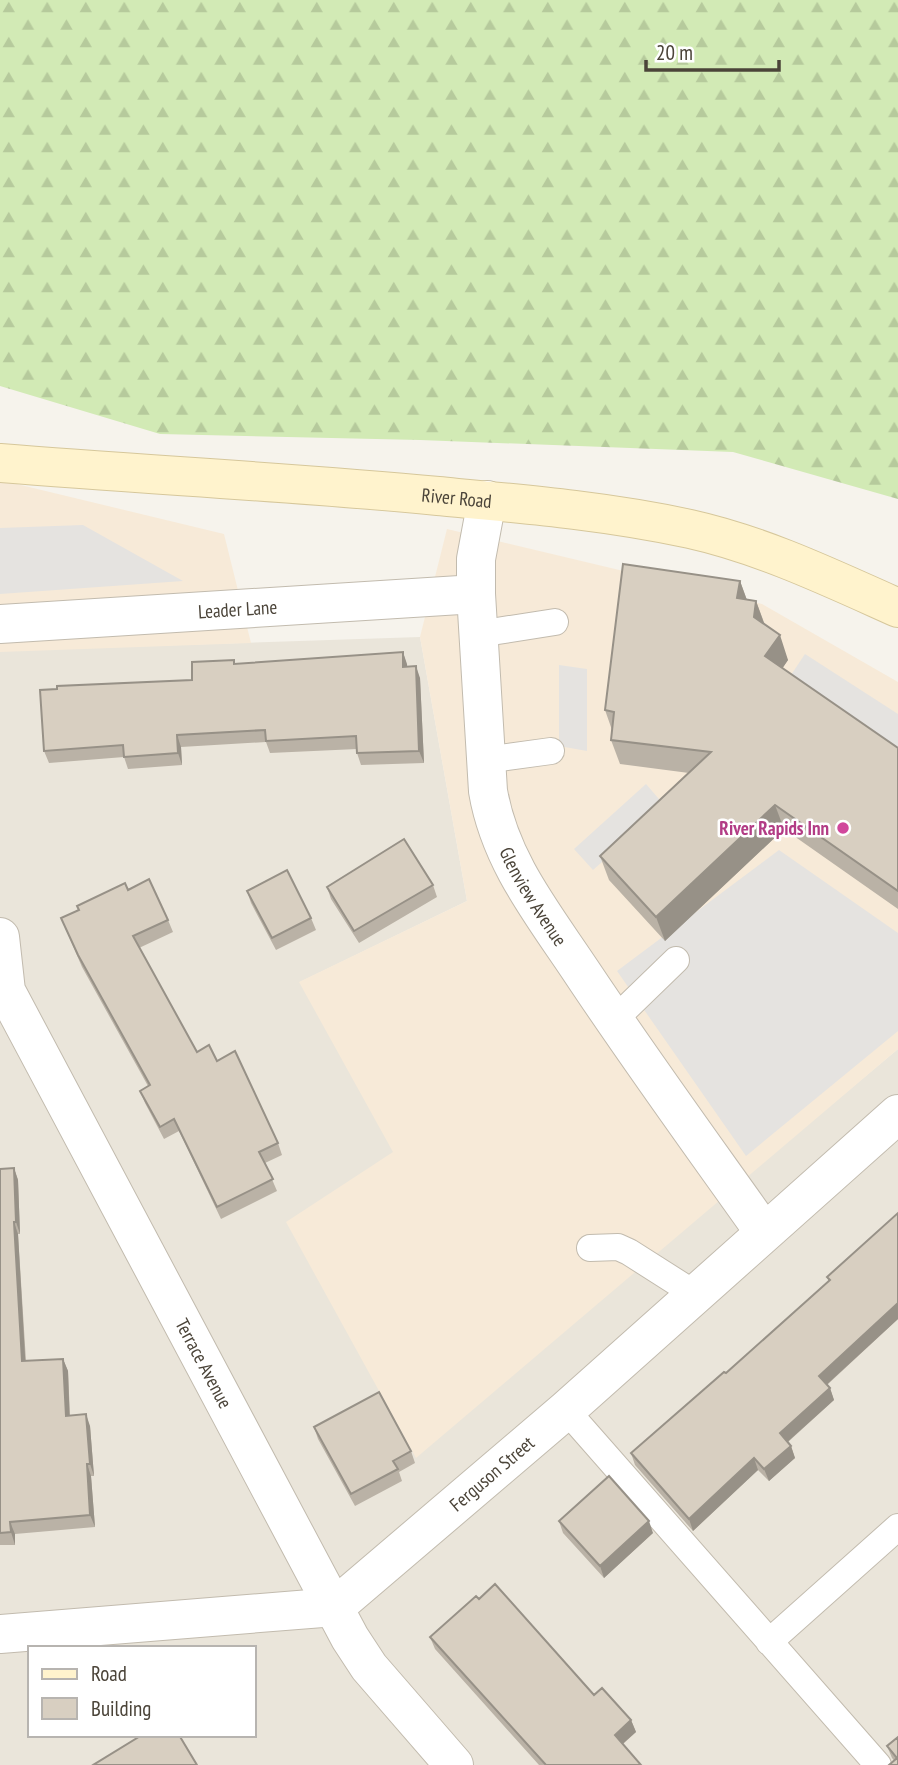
<svg xmlns="http://www.w3.org/2000/svg" width="898" height="1765" viewBox="0 0 898 1765" font-family="'PT Sans Narrow',sans-serif">
	<defs>
		<pattern id="forest-firs" width="22" height="20" patternUnits="userSpaceOnUse" patternTransform="scale(1.75)"><rect width="22" height="20" fill="#d2eab5"/><path d="M5 1l3.5 6h-7zM16 11l3.5 6h-7z" fill="#b6ca9c"/></pattern>
	</defs>
	<rect width="100%" height="100%" fill="#f6f3ec"/>
	<path fill="#eae5da" fill-rule="evenodd" d="M420,637l47,264 -167,81 458,184 140,-117v716h-898v-1114zM30,1648h224v87h-224z"/>
	<path fill="#f7ead8" d="M0,480l224,54 27,109 -251,9z
		M447,529l315,75 136,78v367l-482,409 -130,-236 107,-70 -94,-170 168,-81 -47,-264z"/>
	<path fill="url(#forest-firs)" d="M0,0h898v499l-165,-47 -313,-12 -260,-6 -160,-48z"/>
	<path fill="#e5e3e0" d="M83,525l100,56 -183,13v-66z
		M805,654l93,60v35l-109,-71z
		M559,665l28,4v82l-28,-5z
		M646,784l19,22 -72,64 -19,-21z
		M779,850l119,83v98l-152,125 -129,-185z"/>
	<g fill="none" stroke-linecap="round" stroke-linejoin="round">
		<defs>
			<path id="service" d="M478,634l77,-12
				M485,760l66,-9
				M614,1020l62,-60
				M590,1248l28,-1 11,5 66,42
				M566,1410l312,355
				M769,1642l129,-115"/>
			<g id="minor">
				<path id="s1" d="M487,500l-11,59v35l12,197c12,71 56,124 95,183 58,87 120,172 181,258"/>
				<path id="s2" d="M0,624l476,-30"/>
				<path id="s3" d="M0,937l6,54 344,647 19,29 85,98"/>
				<path id="s4" d="M0,1634l335,-27 231,-197 332,-296"/>
			</g>
			<g id="secondary">
				<path id="s5" d="M0,463c146,12 292,19 438,33 85,8 169,15 252,33 72,16 141,49 208,79"/>
			</g>
		</defs>
		<use href="#service" stroke="#c2bbae" stroke-width="28"/>
		<use href="#minor" stroke="#c2bbae" stroke-width="40"/>
		<use href="#secondary" stroke="#d6c79b" stroke-width="40"/>
		<use href="#service" stroke="#fff" stroke-width="26"/>
		<use href="#minor" stroke="#fff" stroke-width="38"/>
		<use href="#secondary" stroke="#fff3cd" stroke-width="38"/>
	</g>
	<path fill="#bab2a6" d="M740,581l7,19 9,1 9,24 23,35 -6,8 116,80v161l-114,-80 -119,112 -56,-61 -9,-24 89,-83 -69,-9 -9,-24 1,-10 -7,-20z
		M403,652l4,15 13,11 4,85 -63,2 -4,-12v-4l-87,4 -4,-11 -85,5 1,18 -54,4 -4,-12 -75,6 -5,-12 148,-71 43,-16z
		M433,885l4,12 -78,46 -28,-44 -4,-12z
		M128,890l40,30 5,12 -34,16 58,104 20,9 61,82 4,12 -17,8 12,28 -56,28 -42,-88 -15,8 -19,-36 -5,-12 8,-5 -66,-119 -21,-49z
		M247,891l64,27 5,12 -40,20 -25,-47z
		M14,1168l4,12 2,54h-2l8,127 37,-2 5,12 2,45 20,10 4,50h-3l4,51 -80,7v11h-15v-376z
		M827,1277l71,42 -71,66 3,3 4,12 -46,42 3,4 4,12 -26,23 -11,-11 -65,61 -58,-66 -4,-12 95,-80 103,-91z
		M314,1427l97,24 4,12 -16,9 3,9 -47,25 -37,-67z
		M559,1521l94,12 -49,45 -41,-45z
		M430,1637l164,58 37,25 5,12 -13,12 18,21h-102l-104,-116z
		M898,1737v28l-6,-7 -5,-12z"/>
	<path fill="#979187" d="M740,581l9,25 -12,-8z
		M756,601l9,25 -11,-9z
		M780,635l8,25 -14,21 -9,-25z
		M403,652l4,12 1,15 -5,-12z
		M416,666l4,12 4,85 -5,-12z
		M177,735l4,12 1,18 -4,-12z
		M775,805l9,24 -119,112 -9,-24z
		M14,1168l4,12 2,54 -4,-12z
		M14,1222l4,12 8,139 -4,-12z
		M898,1303v16l-75,69 -4,-12z
		M63,1359l5,12 2,57 -4,-12z
		M830,1388l4,12 -50,45 -4,-12z
		M86,1414l4,12 4,50 -4,-12z
		M791,1446l4,12 -26,23 -5,-12z
		M754,1458l4,12 -65,61 -4,-12z
		M87,1464l4,12 4,51 -5,-12z
		M649,1521l4,12 -49,45 -4,-12z
		M10,1522l5,12v11l-4,-13z
		M631,1720l5,12 -17,15 -4,-12z"/>
	<path fill="#d8cfc1" stroke="#979187" stroke-width="2" d="M623,564l117,17 -3,17 19,3 -2,16 26,18 -15,21 133,92v143l-123,-86 -119,112 -56,-61 111,-104 -100,-12 3,-28 -9,-2z
		M403,652v15l13,-1 3,85 -62,2 -1,-17 -90,5 -1,-11 -88,5 1,18 -54,4 -1,-12 -79,6 -4,-61 17,-1v-3l135,-6v-18l42,-2v4z
		M404,839l29,46 -79,46 -27,-44z
		M287,870l24,48 -39,20 -25,-47z
		M149,879l19,41 -35,16 64,116 12,-7 8,16 18,-10 43,92 -19,9 14,27 -56,28 -43,-88 -14,8 -20,-36 10,-6 -72,-130 -17,-37 18,-8 -2,-4 48,-23 3,7z
		M14,1168l2,54h-2l8,139 41,-2 3,57 20,-2 4,50h-3l3,51 -80,7 1,10 -11,1v-364z
		M898,1213v90l-79,73 11,12 -50,45 11,13 -27,23 -10,-11 -65,61 -58,-66 93,-81 2,1 104,-93 -3,-3z
		M379,1392l32,59 -18,10 5,8 -47,25 -37,-67z
		M609,1476l40,45 -49,45 -41,-45z
		M495,1584l99,111 8,-7 29,32 -16,15 26,30h-95l-116,-128 46,-41 3,3z
		M142,1735h37l18,30h-104z
		M898,1737v28h-9l8,-7 -10,-12z"/>
	<circle fill="#d1479c" stroke="#fff" stroke-width="2.5" cx="843" cy="828" r="7"/>
	<g text-anchor="middle" dominant-baseline="central" stroke-width="5" stroke-linejoin="round" paint-order="stroke">
		<g font-size="19" fill="#4b4439" stroke="#fff">
			<text stroke="none"><textPath href="#s5" startOffset="458">River Road</textPath></text>
			<text stroke="none"><textPath href="#s2" startOffset="238">Leader Lane</textPath></text>
			<text stroke="none"><textPath href="#s1" startOffset="408">Glenview Avenue</textPath></text>
			<text stroke="none"><textPath href="#s3" startOffset="476">Terrace Avenue</textPath></text>
			<text stroke="none"><textPath href="#s4" startOffset="542">Ferguson Street</textPath></text>
		</g>
		<g font-size="19" font-weight="bold" fill="#b23c85" stroke="#fff" text-anchor="end">
			<text x="829" y="828">River Rapids Inn</text>
		</g>
	</g>
	<rect x="28" y="1646" width="228" height="91" fill="#ffffff" stroke="#b7b4b0" stroke-width="2"/>
	<rect x="42" y="1669" width="35" height="10" fill="#fff3cd" stroke="#b7b4b0" stroke-width="2"/>
	<text x="91" y="1681" font-size="21" fill="#4b4439">Road</text>
	<rect x="42" y="1698" width="35" height="21" fill="#d8cfc1" stroke="#b7b4b0" stroke-width="2"/>
	<text x="91" y="1716" font-size="21" fill="#4b4439">Building</text>
	<path d="M646 60v10h133v-10" fill="none" stroke="#4b4439" stroke-width="3.5"/>
	<text x="656" y="60" font-size="21" fill="#4b4439" stroke="#ffffff" stroke-width="5" paint-order="stroke">20 m</text>
</svg>
